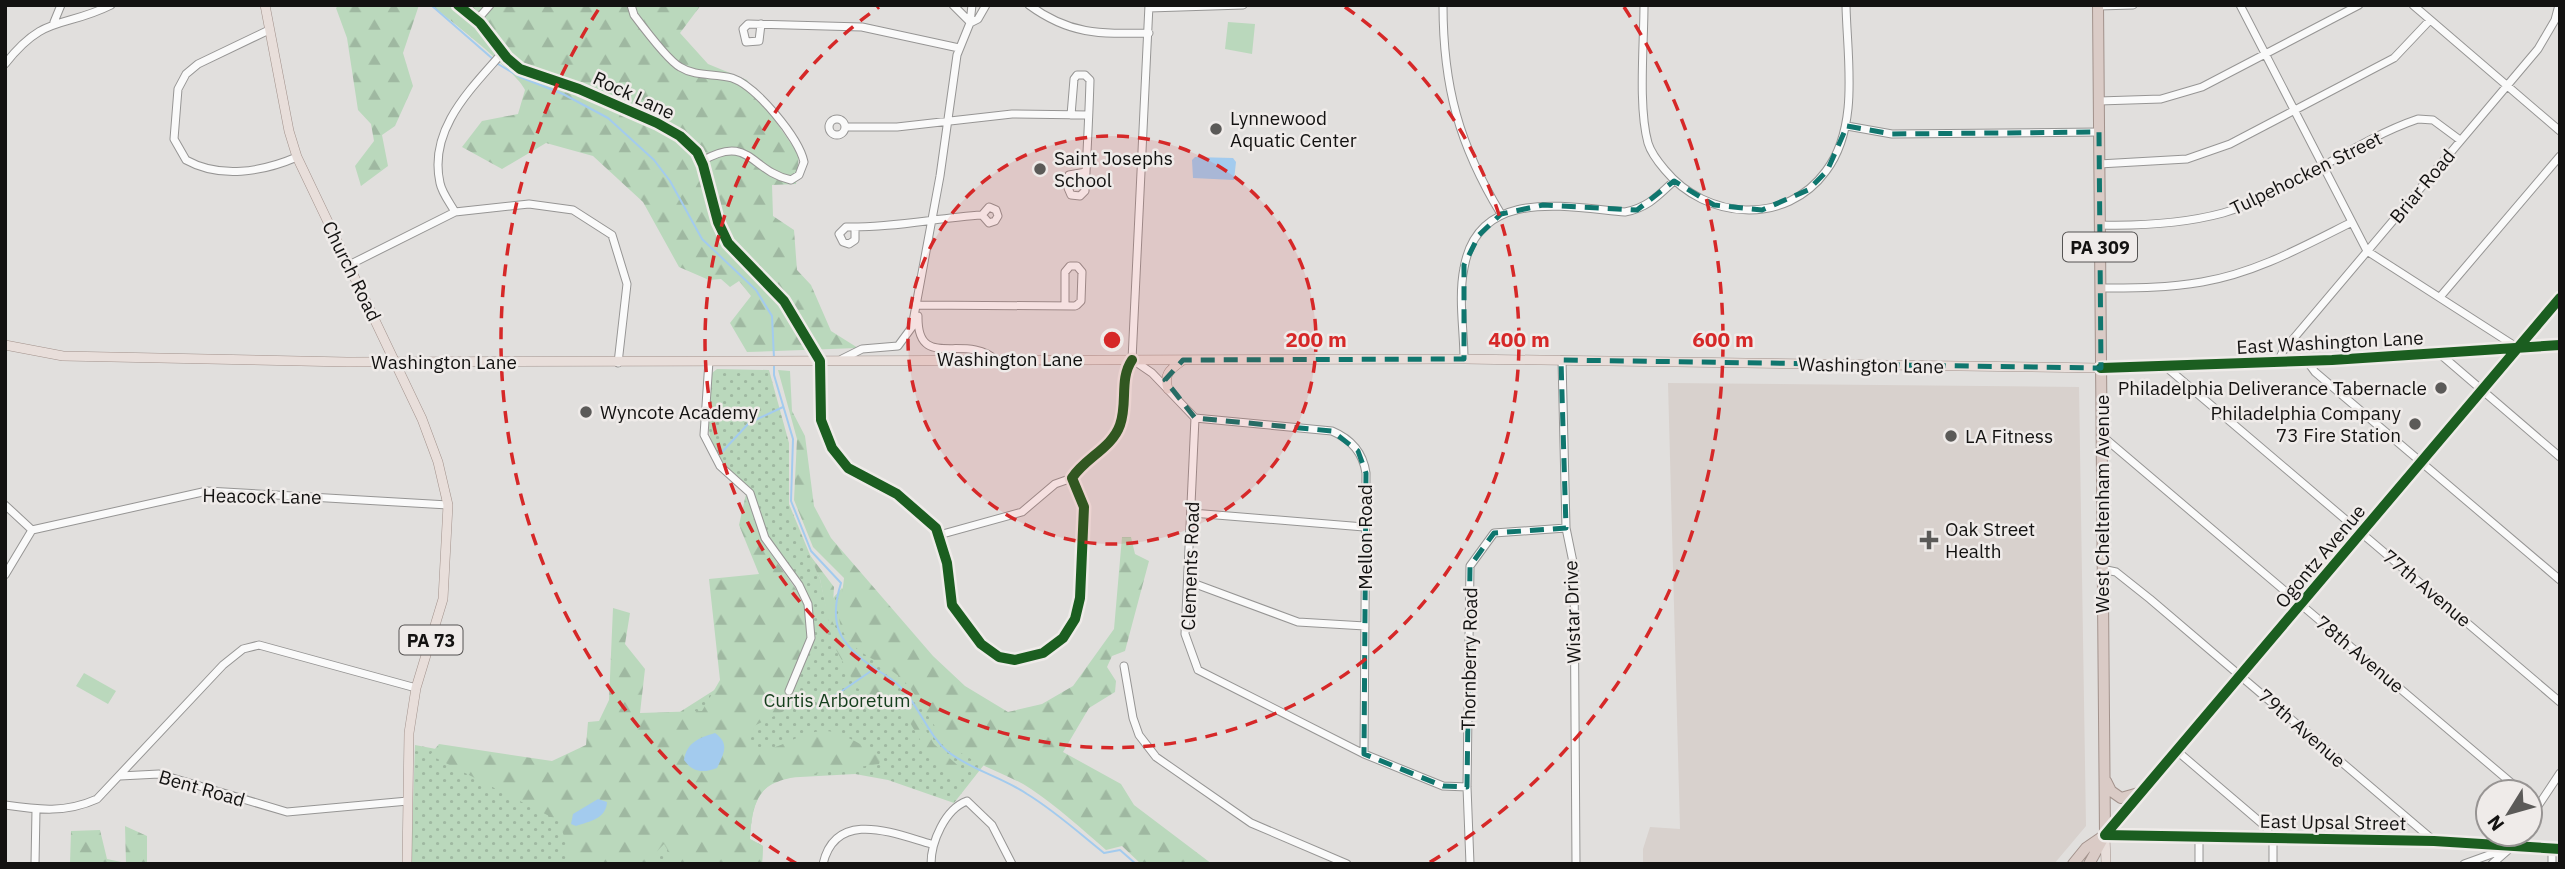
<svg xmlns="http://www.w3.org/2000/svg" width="2565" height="869" viewBox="0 0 2565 869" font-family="'IBM Plex Sans',sans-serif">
	<defs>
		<pattern id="grass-dots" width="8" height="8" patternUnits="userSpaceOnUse" patternTransform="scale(1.75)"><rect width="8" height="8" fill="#bad8bc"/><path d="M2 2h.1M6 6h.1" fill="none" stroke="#9fb8a1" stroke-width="1.8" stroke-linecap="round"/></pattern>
		<pattern id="forest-firs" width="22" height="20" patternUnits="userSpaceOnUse" patternTransform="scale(1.75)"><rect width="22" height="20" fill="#bad8bc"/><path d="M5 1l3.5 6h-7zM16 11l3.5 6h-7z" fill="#9fb8a1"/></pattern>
	</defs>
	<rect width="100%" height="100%" fill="#e1dfdd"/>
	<path fill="#d8d1cd" d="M1668,383l411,4 7,439 -32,38h-411v-15l7,-22 30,2z"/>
	<path fill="url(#grass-dots)" d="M717,369l52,1 20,73v61l31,75 6,27 16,-18 145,173 -33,42 -66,-23 -33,-6 -73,4c-27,10 -31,36 -32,61l13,7 -1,18h-351l4,-119 164,31 225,-143 10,-12c-1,-28 -26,-51 -41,-74 -11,-16 -12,-38 -22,-55 -7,-12 -21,-20 -30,-31 -19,-26 -12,-58 -9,-88z"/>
	<path fill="url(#forest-firs)" d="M339,5h80l-16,48 10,33 -18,40 -13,9 6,31 -27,20 -6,-20 19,-25 -3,-17 -13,-14 -11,-72 -11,-30z
		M431,5h270l-21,28 28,31 39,16 52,75 -3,29 -24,1 1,31 21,14 3,40 14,15 20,46 27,17 -111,4 -17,-29 21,-27 -12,-15 -9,6 -9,-8 -12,1 -30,-13 -36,-65 -50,-46 -47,-13 -44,26 -40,-22 20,-26 36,-7 7,-24c-7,-17 -75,-70 -94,-85z
		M778,370l12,1 2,40 13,25 9,70 17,32 102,118 32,30 43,26 34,-8 31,-18 41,-57 8,-92h9l4,17 14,7 -24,90 -13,5 -5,11 9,14 -1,11 -26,16 -26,44 58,32 13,21 78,59h-71l-19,-18 -16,4c-24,-21 -48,-43 -75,-61 -24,-16 -51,-21 -75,-40 -23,-17 -33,-47 -52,-68 -20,-22 -63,-28 -65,-65 0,-13 4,-25 5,-38l-31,-31 -19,-47 3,-61z
		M746,494l18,50 41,58 3,40 -23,48 7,17 -38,19 -4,16 4,9c25,1 48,-22 73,-20 18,2 39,17 55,25l-3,8c-22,3 -44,7 -66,10 -49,7 -60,14 -63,65l13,7 -1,18h-19l-10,-4 -9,4h-48l-12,-20 -19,20h-72l-14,-43 -129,-66 9,-11 113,17 34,-16 2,-23 11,-1 10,-21 4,-92 17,5 -5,31 20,25 -5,44 62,-2 18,-31 -11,-101 50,-5 -20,-49z
		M809,554l25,33 -2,34 16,30 61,51 25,42 30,27 -6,8 -33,-31 -22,-37 -46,-23 -24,-44 -13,-65z
		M125,826l22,10v28h-77l1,-33 29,-1 7,29 19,4z"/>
	<path fill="#bad8bc" d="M1228,22l27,2 -3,30 -27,-5z
		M84,673l32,18 -8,13 -32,-18z"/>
	<path fill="#a3cbee" d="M1195,157l38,1 3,4 -2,18 -41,-2 -1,-18z
		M715,733c15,11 9,20 2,35 -13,5 -24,5 -33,-8 3,-18 15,-22 31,-27z
		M598,799l9,3c-1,17 -17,19 -31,24l-5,-2 2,-10z"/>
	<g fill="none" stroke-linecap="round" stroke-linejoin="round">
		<path stroke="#a3cbee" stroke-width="2" d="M431,5l63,55
			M498,64l22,13 43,17 45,24 46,42 16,21 32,58 54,51 16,26 2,42
			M774,364v11l19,64 -2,62 20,50 30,32c-13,41 -2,61 33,85 7,5 16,9 22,15 22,19 31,51 51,68 24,19 55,26 80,43 28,17 52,39 77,59l16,-3 16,14
			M721,453l28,-30 34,-16
			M817,708l57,-39"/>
		<defs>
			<path id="minor" d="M458,5l22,18 27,35 13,11 59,20 78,34 23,13 17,16 6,13 15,57 10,21 56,58 36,60 1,59 11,28 16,20 49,26 39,34 11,35 5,42 29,39 18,13 16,3 28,-7 20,-15 12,-19 5,-21 4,-91 -12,-29c13,-20 40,-30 48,-53 8,-22 -1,-46 12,-65
				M631,5l3,10c9,12 35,46 46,52 16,10 34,6 52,11 24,8 67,60 72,84l-5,13 -8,5c-41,-9 -41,-47 -89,-19
				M953,5l17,17
				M1029,5c41,30 71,29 120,28
				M1443,5c0,81 16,140 58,209
				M1644,5c0,39 -6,102 4,138 3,10 11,20 17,27 41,50 121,56 161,1 34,-45 21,-113 20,-166
				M2240,5l127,246 151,97
				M2413,5l147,126
				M2098,6l35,-1
				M1149,8l94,-3
				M477,20l13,-15
				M54,22l7,-17
				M970,23l8,-4 8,-14
				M761,24l-2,17 -13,1 -3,-13 5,-5 114,3 97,21
				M269,30l-71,34 -12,10 -8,15 -4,50 12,21c34,19 76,12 111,-3
				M5,64c40,-51 58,-35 106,-59
				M2099,101l62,-2 41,-12 157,-82
				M1071,115l3,-36 3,-4h8l5,5c-1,37 -3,74 -5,111l-5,5 -9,-1 -3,-7 1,-13 17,-3
				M829 127a8 8 0 1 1 16 0a8 8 0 1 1-16 0Z
				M1847,126l45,8 207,-2
				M845,127h52l115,-13 76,1
				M2099,164l88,-5 43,-15 164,-86 36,-38
				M455,212c-5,-9 -13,-19 -15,-29 -12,-54 31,-94 63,-131
				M2100,225c42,1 82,-1 123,-12 70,-20 127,-71 195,-94l15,1 27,20
				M855,227v13l-6,4 -6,-2 -4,-8 7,-7c46,1 90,-9 136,-12l7,-8 7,3 2,6 -3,5 -6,2 -7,-8
				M349,265l106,-53 74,-8 44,6 39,25 15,49 -9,79
				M2100,288c34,0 69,0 102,-6 54,-9 102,-36 150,-60
				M2440,297l120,-141
				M918,305l157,1 2,-1 4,-4 1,-29 -5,-6h-7l-5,6v34
				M918,316c-1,57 47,15 79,45
				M2440,354l120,103
				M842,359l20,-10 36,-3 14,-19 28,-151 17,-121 13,-32 2,-18
				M1464,359c0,-29 -6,-61 0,-91 14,-81 103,-61 161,-56 22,-4 33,-16 49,-31
				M1132,360l17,-355
				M1133,360l19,13 43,45 -10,216 13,36 166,84 79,32 24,1
				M1562,360l4,168 8,39 2,297
				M709,361l-5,74 16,31 30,27 15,45 34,47 9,19 3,34 -22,53
				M2307,361l8,11 245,208
				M2278,362l5,-11 255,-302 17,-29 4,-15
				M2165,366l395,336
				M1195,418l137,13c19,8 31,22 34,42l-2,281
				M2101,435l421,357
				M5,505l27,25 175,-39 241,14
				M1192,513l172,14
				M939,535l83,-23 33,-28 17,-6
				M2102,569l14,3 34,27 283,241
				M5,575l27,-45
				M1190,582l108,40 67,4
				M1124,666l9,52 6,17 17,22 95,66 96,41
				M2177,751l89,76 7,16v21
				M120,776l39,-2 128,38 121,-11
				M5,805c34,5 61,8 92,-6l126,-134 20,-16 16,-4 157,43
				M2530,818l30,-45
				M2105,835l329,6 126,8
				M2552,848v16
				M35,864l1,-54
				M823,864c13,-56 72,-30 108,-20
				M931,864c0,-22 14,-55 36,-63l25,24 20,39
				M1470,864l-3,-77 3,-221 24,-33 72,-5
				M2199,864v-26
				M2464,864l47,-17 8,-13
				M2492,864l16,-14"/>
			<path id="major" d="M265,5l24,126 8,26 125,262 16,43 10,43 -5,94 -27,89 -7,45 -2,131
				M5,345l58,11 284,6 1117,-3 637,9 231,-8 228,-15
				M1168,389c-5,-16 3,-20 15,-29
				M2106,864l-1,-29 455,-537"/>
			<path id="highway" d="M2106,781l5,10 10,7 21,-6
				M2073,864l13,-16 19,-13
				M2089,864l16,-29 -7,-830"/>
		</defs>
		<use href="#minor" stroke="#969594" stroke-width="9"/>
		<use href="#major" stroke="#a2928c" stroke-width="10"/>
		<use href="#highway" stroke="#a2928c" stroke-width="12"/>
		<use href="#minor" stroke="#fafafa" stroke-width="7"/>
		<use href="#major" stroke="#e8deda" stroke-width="9"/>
		<use href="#highway" stroke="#dacbc6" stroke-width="10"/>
		<defs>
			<path id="cycleway" d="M458,5l22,18 27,35 13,11 59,20 78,34 23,13 17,16 6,13 15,57 10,21 56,58 36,60 1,59 11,28 16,20 49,26 39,34 11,35 5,42 29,39 18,13 16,3 28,-7 20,-15 12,-19 5,-21 4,-91 -12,-29c13,-20 40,-30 48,-53 8,-22 -1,-46 12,-65
				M2101,368l231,-8 228,-15
				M2105,835l455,-537
				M2105,835l329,6 126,8"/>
		</defs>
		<use href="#cycleway" stroke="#efebe9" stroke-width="15"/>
		<use href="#cycleway" stroke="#1b5e20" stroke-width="10"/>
	</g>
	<path fill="none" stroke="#0f766e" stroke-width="5" stroke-dasharray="14 9" stroke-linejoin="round" d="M1847,126l45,8 207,-2 2,236 -540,-8 5,168 -72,5 -24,33 -3,221 -24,-1 -79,-32 2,-281 -8,-22 -26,-20 -137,-13 -30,-38 18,-20 281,-1v-94l15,-30 22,-21 42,-9 94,5 37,-29 40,24 48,5 46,-20 19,-19z"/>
	<circle cx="1112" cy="340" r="204" fill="#d62828" fill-opacity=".12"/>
	<g fill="none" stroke="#d62828" stroke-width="3.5" stroke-dasharray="12 9">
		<circle cx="1112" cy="340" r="204"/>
		<path d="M1345 7A407 407 0 1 1 879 7"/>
		<path d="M797 864A611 611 0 0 1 600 7M1624 7A611 611 0 0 1 1427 864"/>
	</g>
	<g fill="#5b5a58" stroke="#efebe9" stroke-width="2.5">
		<circle cx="1216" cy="129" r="7"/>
		<circle cx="1040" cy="169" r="7"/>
		<circle cx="2441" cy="388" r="7"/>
		<circle cx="586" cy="412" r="7"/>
		<circle cx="2415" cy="424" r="7"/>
		<circle cx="1951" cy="436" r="7"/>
		<path d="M1925.5 529.5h7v7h7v7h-7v7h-7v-7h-7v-7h7z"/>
	</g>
	<g text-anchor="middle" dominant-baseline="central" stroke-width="5" stroke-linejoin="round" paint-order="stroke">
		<g fill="#efebe9" stroke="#555352" stroke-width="2">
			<rect x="2063" y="232.5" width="74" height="29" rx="5"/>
			<rect x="399.5" y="625.5" width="63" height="29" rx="5"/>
		</g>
		<g font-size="18" font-weight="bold" fill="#131211">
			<text x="2100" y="247">PA 309</text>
			<text x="431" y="640">PA 73</text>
		</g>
		<g font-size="19" fill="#131211" stroke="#efebe9">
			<text transform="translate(634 95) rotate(25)">Rock Lane</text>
			<text transform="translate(2306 173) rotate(-26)">Tulpehocken Street</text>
			<text transform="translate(2422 186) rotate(-50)">Briar Road</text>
			<text transform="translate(352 271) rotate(64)">Church Road</text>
			<text transform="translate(2330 342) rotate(-3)">East Washington Lane</text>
			<text x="1010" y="359">Washington Lane</text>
			<text x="444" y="362">Washington Lane</text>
			<text transform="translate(1871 365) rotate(1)">Washington Lane</text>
			<text transform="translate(262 496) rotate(1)">Heacock Lane</text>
			<text transform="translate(2102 504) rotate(-90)">West Cheltenham Avenue</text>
			<text transform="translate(1365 537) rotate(-90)">Mellon Road</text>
			<text transform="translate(2320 556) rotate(-50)">Ogontz Avenue</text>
			<text transform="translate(1190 566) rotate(-88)">Clements Road</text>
			<text transform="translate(2427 588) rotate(40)">77th Avenue</text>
			<text transform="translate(1572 612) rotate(-92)">Wistar Drive</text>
			<text transform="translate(2360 654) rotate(40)">78th Avenue</text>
			<text transform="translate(1469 659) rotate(-89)">Thornberry Road</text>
			<text transform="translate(2302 728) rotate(41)">79th Avenue</text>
			<text transform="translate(202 788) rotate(16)">Bent Road</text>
			<text transform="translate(2333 822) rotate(1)">East Upsal Street</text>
		</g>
		<g font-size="19" fill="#131211" stroke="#efebe9" text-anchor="start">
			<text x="1230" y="118">Lynnewood<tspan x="1230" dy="22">Aquatic Center</tspan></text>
			<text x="1054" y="158">Saint Josephs<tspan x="1054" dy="22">School</tspan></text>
			<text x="2427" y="388" text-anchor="end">Philadelphia Deliverance Tabernacle</text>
			<text x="600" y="412">Wyncote Academy</text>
			<text x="2401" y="413" text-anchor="end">Philadelphia Company<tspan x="2401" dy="22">73 Fire Station</tspan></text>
			<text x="1965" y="436">LA Fitness</text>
			<text x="1945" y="529">Oak Street<tspan x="1945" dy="22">Health</tspan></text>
		</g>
		<g font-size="19" fill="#153f1d" stroke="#efebe9">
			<text x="837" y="700">Curtis Arboretum</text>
		</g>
	</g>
	<circle cx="1112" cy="340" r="10" fill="#d62828" stroke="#efebe9" stroke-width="3.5"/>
	<g font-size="21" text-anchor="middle" font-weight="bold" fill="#d62828" stroke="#efebe9" stroke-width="5" stroke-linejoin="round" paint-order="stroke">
		<text x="1316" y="347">200 m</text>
		<text x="1519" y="347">400 m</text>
		<text x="1723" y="347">600 m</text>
	</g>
	<rect width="2565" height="869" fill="none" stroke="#131211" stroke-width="14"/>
	<g transform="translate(2509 813) rotate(233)"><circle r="33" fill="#efebe9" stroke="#979493" stroke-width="2"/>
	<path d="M0-5L12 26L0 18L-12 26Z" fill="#5b5a58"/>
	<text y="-10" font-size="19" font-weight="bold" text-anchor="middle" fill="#131211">N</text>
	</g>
</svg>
